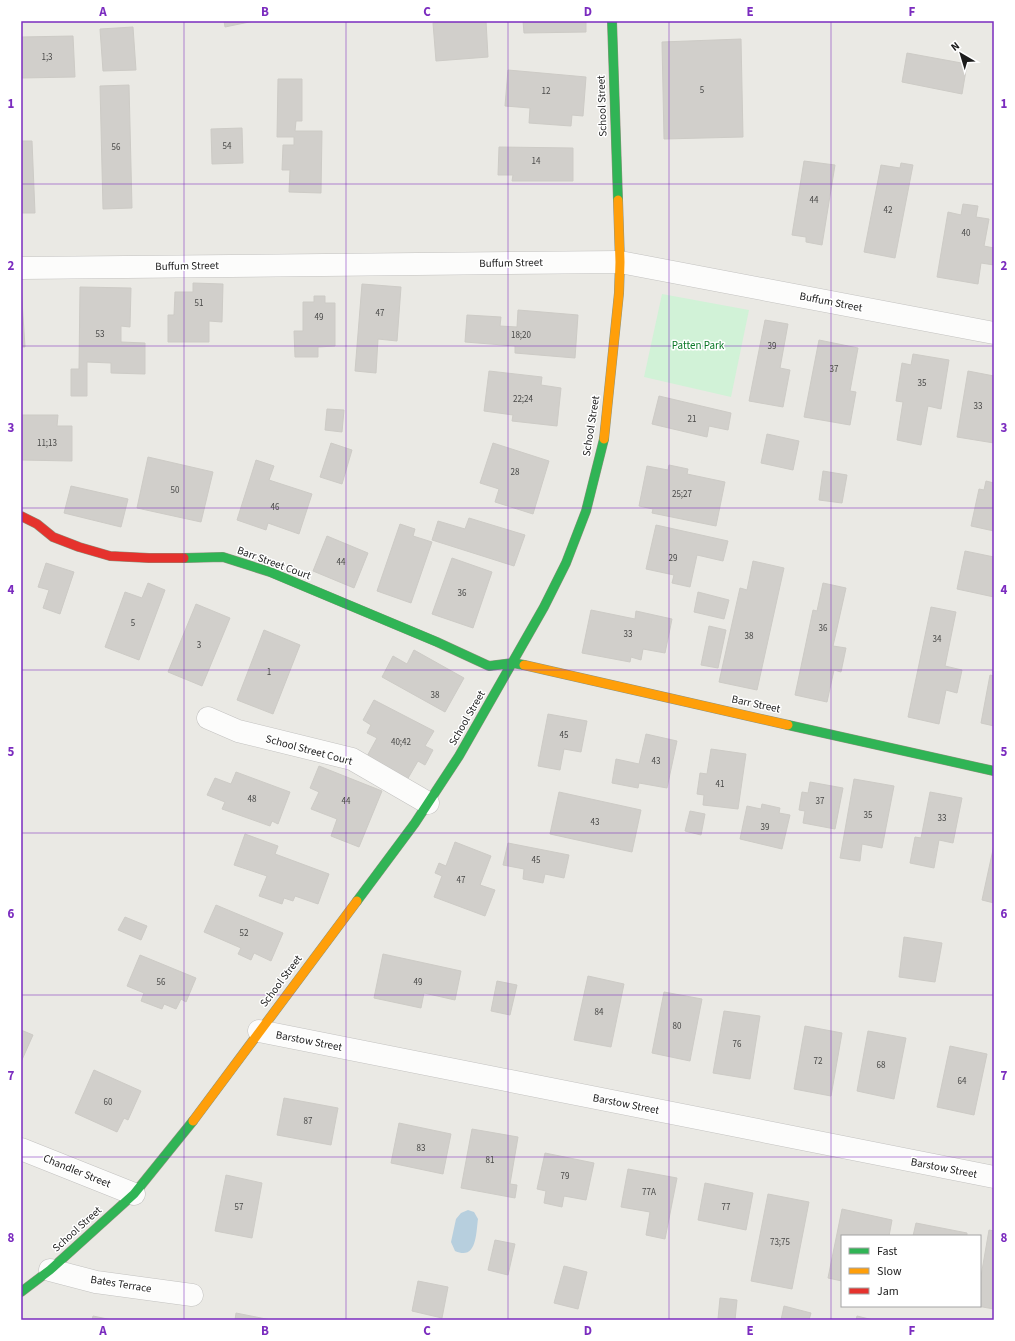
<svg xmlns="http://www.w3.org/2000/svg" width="1015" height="1341" viewBox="0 0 1015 1341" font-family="'Source Sans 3',sans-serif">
	<rect width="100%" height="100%" fill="#eae9e4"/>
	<path fill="#d1f2d7" d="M662,294l87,16 -18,87 -87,-20z"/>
	<path fill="#b7cfde" d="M468,1210l6,2 4,7c-2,14 -1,42 -23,32l-4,-9 5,-23 5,-6z"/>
	<path fill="#d1cfcb" stroke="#cdcbc6" d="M224,21h30l-29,6z
		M455,21h31l2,36 -52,4 -3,-38z
		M523,21h63v11l-62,1z
		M133,27l3,43 -33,1 -3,-42z
		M73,36l2,41 -54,1v-41z
		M741,39l2,98 -79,2 -2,-97z
		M907,53l60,11 -5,30 -60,-12z
		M508,70l78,7 -3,39 -11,-1 -1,11 -42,-3 1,-15 -25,-2z
		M278,79h24v42h-6l-1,10h27l-1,62 -32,-1 1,-22h-8l1,-25h11v-8h-17z
		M129,85l3,123 -29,1 -3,-123z
		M242,128l1,35 -31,1 -1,-35z
		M21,141h11l3,72h-14z
		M499,147l74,1v33h-61l1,-6h-15z
		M804,161l31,4 -13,80 -16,-3v-5l-14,-2z
		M901,163l12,2 -18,93 -31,-6 17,-87 19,3z
		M963,204l15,2 -2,11 13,2 -5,27 10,2v17l-13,-2 -3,21 -41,-7 11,-65 13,3z
		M193,283l30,1 -1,38 -13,-1v21h-41v-27h6l1,-23h18z
		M362,284l39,3 -4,54 -19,-2 -2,34 -21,-2z
		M21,285l4,62h-4z
		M80,287l51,1 -1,39 -9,-1v16l24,1v31l-34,-1v-10l-24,-1v34h-16v-27h8z
		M314,296h11v7h10v43l-17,1v10h-23l-1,-26h9v-29h11z
		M518,310l60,5 -3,43 -60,-5v-7l-50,-4 2,-27 34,2 -1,9 17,1z
		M765,320l23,4 -8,44 10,2 -7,37 -34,-6z
		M819,340l39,8 -8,43 6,1 -6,33 -46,-8z
		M913,354l36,6 -8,49 -13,-3 -7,39 -24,-5 6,-38 -7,-1 6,-38 9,2z
		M489,371l53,6 -1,8 20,3 -4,38 -45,-5 1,-6 -29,-4z
		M968,371l26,5v67l-37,-6z
		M659,396l72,17 -3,17 -19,-4 -2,11 -55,-13z
		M327,409l17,1 -2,22 -17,-2z
		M21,415h37l-1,11h15v35l-51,-1z
		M767,434l32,7 -6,29 -32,-7z
		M331,443l21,7 -10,34 -22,-7z
		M493,443l56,18 -16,53 -38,-12 4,-13 -19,-6z
		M148,457l65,15 -12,50 -64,-14z
		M256,460l18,6 -5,14 43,14 -13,40 -31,-11 -2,7 -29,-10z
		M669,465l19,4 -1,5 38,8 -9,44 -64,-13 1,-4 -14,-3 8,-40 21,4z
		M823,471l24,4 -5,28 -23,-3z
		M986,481l8,2v48l-23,-5 8,-37 5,1z
		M71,486l57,13 -7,28 -57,-14z
		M469,518l56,17 -11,31 -82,-26 6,-19 27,8z
		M400,524l15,5 -2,7 19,6 -21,61 -34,-12z
		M656,525l72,16 -5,20 -26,-6 -7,32 -18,-4 2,-8 -28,-6z
		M327,536l41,17 -14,35 -41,-17z
		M965,551l29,6v40l-37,-8z
		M452,558l40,14 -19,56 -41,-14z
		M753,561l31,7 -27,122 -38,-8 21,-94 7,2z
		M46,563l28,9 -14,42 -17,-6 6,-18 -11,-3z
		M148,583l17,7 -26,70 -34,-13 20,-55 17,6z
		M823,583l23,5 -13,58 13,2 -5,24 -7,-2 -7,32 -32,-7 18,-85 4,1z
		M698,592l31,8 -5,19 -30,-7z
		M196,604l34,14 -28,68 -34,-14z
		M931,607l25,5 -11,54 17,4 -5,23 -11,-3 -7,34 -31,-7z
		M591,610l44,9 1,-8 36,8 -7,34 -22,-4 -2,11 -10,-3 -1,5 -48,-9z
		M709,626l17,4 -8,38 -17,-3z
		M264,630l36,15 -27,69 -36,-14z
		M414,650l50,28 -19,34 -63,-35 11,-21 14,8z
		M990,675l4,1v50l-13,-3z
		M374,700l60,31 -9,15 8,4 -8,15 -7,-4 -11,19 -41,-22 11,-20 -10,-5 4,-8 -8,-5z
		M548,714l39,7 -6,31 -17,-3 -4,21 -22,-4z
		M646,734l31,7 -10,47 -28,-5 -1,5 -26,-5 4,-24 23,5z
		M711,749l35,5 -8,55 -35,-4 1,-10 -7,-1 3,-21 7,1z
		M319,766l63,25 -23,56 -28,-11 6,-17 -26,-10 8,-17 -9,-4z
		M236,772l54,20 -12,32 -6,-3 -2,5 -48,-17 3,-7 -18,-7 8,-17 16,6z
		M854,779l40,7 -12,62 -20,-4 -2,17 -20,-3z
		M810,782l33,6 -8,41 -32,-6 2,-12 -6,-1 3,-18 6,1z
		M559,792l82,18 -9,42 -82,-18z
		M930,792l32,6 -9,45 -14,-3 -5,28 -24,-5 5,-26 6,1z
		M762,804l18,4 -1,5 11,2 -8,34 -42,-10 7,-33 14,3z
		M690,811l15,3 -4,21 -16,-4z
		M245,834l33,12 -3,8 54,20 -11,30 -23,-8 -2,5 -9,-3 -2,6 -23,-8 8,-20 -33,-11z
		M455,842l36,14 -11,29 15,5 -10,26 -51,-19 8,-21 -7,-3 4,-10 7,3z
		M508,843l61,12 -5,23 -19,-4 -2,9 -20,-4 1,-10 -21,-4z
		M994,845v58l-12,-3z
		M216,905l67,28 -12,28 -17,-8 -3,7 -13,-6 3,-6 -37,-16z
		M125,917l22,9 -6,14 -23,-10z
		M904,937l38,6 -7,39 -36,-5z
		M383,954l78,17 -6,29 -31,-7 -3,15 -47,-10z
		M140,955l56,23 -10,24 -5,-3 -5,10 -12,-5 -2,5 -21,-8 3,-8 -17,-7z
		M588,976l36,8 -13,63 -37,-7z
		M497,981l20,4 -7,30 -19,-4z
		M664,992l38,7 -12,62 -38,-8z
		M724,1011l36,5 -10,63 -37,-6z
		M805,1026l37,7 -11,63 -37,-7z
		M21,1030l12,5 -12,27z
		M868,1031l38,7 -12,61 -37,-8z
		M950,1046l37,8 -13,61 -37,-8z
		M94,1070l47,21 -13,29 -4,-2 -7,14 -42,-19z
		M284,1098l54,10 -7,37 -54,-10z
		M399,1123l52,11 -8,40 -52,-11z
		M472,1129l46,8 -8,47 7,1 -2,13 -54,-10z
		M545,1153l49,10 -8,37 -22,-4 -2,11 -18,-4 2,-12 -9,-2z
		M628,1169l49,9 -12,61 -19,-4 4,-23 -29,-5z
		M226,1175l36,8 -10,55 -37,-7z
		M705,1183l48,10 -7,37 -48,-10z
		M768,1194l41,8 -17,87 -41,-8z
		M842,1209l50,11 -3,16h-47v45l-14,-3z
		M916,1223l51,10v3h-54z
		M989,1230l5,1v78l-17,-3h3v-24z
		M495,1240l20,4 -7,31 -20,-5z
		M564,1266l23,6 -9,37 -24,-6z
		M418,1281l30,6 -6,31 -30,-7z
		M720,1298l17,2 -2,20 -17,-1z
		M784,1306l27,7 -2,7h-28z
		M236,1313l35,7h-36z
		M93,1316l19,4h-20z
		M857,1316l16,4h-17z"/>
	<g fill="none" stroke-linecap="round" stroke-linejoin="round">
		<defs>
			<path id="street" d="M21,268l599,-6 374,71
				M208,718l30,13 114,28 76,44
				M259,1031l735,146
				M21,1149l113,45
				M50,1270l46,12 96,13"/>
			<path id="fast" d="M612,21l6,179
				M184,558l39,-1 47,15 167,70 52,24 24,-3 11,2
				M788,725l206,46
				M357,901l58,-78 44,-67 85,-149 22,-44 20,-52 18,-72
				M21,1292l29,-22 84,-76 59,-73"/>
			<path id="slow" d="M604,439l15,-146 1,-31 -2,-62
				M524,665l264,60
				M193,1121l164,-220"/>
			<path id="jam" d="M21,516l16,8 16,13 26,10 31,9 39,2h35"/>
		</defs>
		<use href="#street" stroke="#c3c2c0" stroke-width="23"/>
		<use href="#fast" stroke="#8e937d" stroke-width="10"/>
		<use href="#slow" stroke="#8e937d" stroke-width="10"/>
		<use href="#jam" stroke="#8e937d" stroke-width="10"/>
		<use href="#street" stroke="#fcfcfb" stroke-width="22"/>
		<use href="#fast" stroke="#30b455" stroke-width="9"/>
		<use href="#slow" stroke="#ff9f0a" stroke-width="9"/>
		<use href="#jam" stroke="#e5322d" stroke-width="9"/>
	</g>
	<path fill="none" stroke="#7b2cbf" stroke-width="1" stroke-opacity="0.55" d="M184,21v1299M346,21v1299M508,21v1299M669,21v1299M831,21v1299M21,184h973M21,346h973M21,508h973M21,670h973M21,833h973M21,995h973M21,1157h973"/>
	<g text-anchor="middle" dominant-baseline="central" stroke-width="3" stroke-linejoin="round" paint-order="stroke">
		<g font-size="9" fill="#494948">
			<text x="47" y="57">1;3</text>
			<text x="702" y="90">5</text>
			<text x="546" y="91">12</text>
			<text x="227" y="146">54</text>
			<text x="116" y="147">56</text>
			<text x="536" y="161">14</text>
			<text x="814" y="200">44</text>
			<text x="888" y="210">42</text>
			<text x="966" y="233">40</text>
			<text x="199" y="303">51</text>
			<text x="380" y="313">47</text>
			<text x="319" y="317">49</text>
			<text x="100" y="334">53</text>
			<text x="521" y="335">18;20</text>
			<text x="772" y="346">39</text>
			<text x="834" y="369">37</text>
			<text x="922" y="383">35</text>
			<text x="523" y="399">22;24</text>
			<text x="978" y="406">33</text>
			<text x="692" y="419">21</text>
			<text x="47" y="443">11;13</text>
			<text x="515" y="472">28</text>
			<text x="175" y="490">50</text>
			<text x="682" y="494">25;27</text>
			<text x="275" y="507">46</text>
			<text x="673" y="558">29</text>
			<text x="341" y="562">44</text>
			<text x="462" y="593">36</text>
			<text x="133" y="623">5</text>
			<text x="823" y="628">36</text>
			<text x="628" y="634">33</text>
			<text x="749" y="636">38</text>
			<text x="937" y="639">34</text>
			<text x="199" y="645">3</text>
			<text x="269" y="672">1</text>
			<text x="435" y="695">38</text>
			<text x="564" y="735">45</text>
			<text x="401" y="742">40;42</text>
			<text x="656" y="761">43</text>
			<text x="720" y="784">41</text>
			<text x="252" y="799">48</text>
			<text x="346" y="801">44</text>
			<text x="820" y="801">37</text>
			<text x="868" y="815">35</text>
			<text x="942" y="818">33</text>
			<text x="595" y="822">43</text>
			<text x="765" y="827">39</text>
			<text x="536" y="860">45</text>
			<text x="461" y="880">47</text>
			<text x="244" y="933">52</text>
			<text x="161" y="982">56</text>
			<text x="418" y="982">49</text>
			<text x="599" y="1012">84</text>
			<text x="677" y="1026">80</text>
			<text x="737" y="1044">76</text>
			<text x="818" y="1061">72</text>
			<text x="881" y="1065">68</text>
			<text x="962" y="1081">64</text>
			<text x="108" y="1102">60</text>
			<text x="308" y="1121">87</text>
			<text x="421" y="1148">83</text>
			<text x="490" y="1160">81</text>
			<text x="565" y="1176">79</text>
			<text x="649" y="1192">77A</text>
			<text x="239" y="1207">57</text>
			<text x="726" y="1207">77</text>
			<text x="780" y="1242">73;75</text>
		</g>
		<g font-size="11" fill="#1c1c1c" stroke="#fff">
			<text transform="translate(602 106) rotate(-92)">School Street</text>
			<text transform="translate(511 263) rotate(-1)">Buffum Street</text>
			<text transform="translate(187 266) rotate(-1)">Buffum Street</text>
			<text transform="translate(831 302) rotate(11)">Buffum Street</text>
			<text transform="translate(591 426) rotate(-81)">School Street</text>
			<text transform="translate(274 563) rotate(20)">Barr Street Court</text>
			<text transform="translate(756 704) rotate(12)">Barr Street</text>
			<text transform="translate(467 718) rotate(-60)">School Street</text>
			<text transform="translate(309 750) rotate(15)">School Street Court</text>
			<text transform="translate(281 981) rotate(-53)">School Street</text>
			<text transform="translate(309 1041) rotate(11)">Barstow Street</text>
			<text transform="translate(626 1104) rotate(11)">Barstow Street</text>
			<text transform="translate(944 1168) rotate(11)">Barstow Street</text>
			<text transform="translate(77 1171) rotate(22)">Chandler Street</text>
			<text transform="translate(77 1229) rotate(-42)">School Street</text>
			<text transform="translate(121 1284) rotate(9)">Bates Terrace</text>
		</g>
		<g font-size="11" fill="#0c7828" stroke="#fff">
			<text x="698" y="345">Patten Park</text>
		</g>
	</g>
	<rect width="1015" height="1341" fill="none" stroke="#ffffff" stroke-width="44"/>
	<rect x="841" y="1235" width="140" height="72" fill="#ffffff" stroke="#a4a4a4"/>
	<rect x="849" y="1248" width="20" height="6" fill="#30b455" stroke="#a4a4a4"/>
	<text x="877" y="1255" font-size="12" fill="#1c1c1c">Fast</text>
	<rect x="849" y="1268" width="20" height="6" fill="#ff9f0a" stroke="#a4a4a4"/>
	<text x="877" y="1275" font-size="12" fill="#1c1c1c">Slow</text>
	<rect x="849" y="1288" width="20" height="6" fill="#e5322d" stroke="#a4a4a4"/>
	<text x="877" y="1295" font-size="12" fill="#1c1c1c">Jam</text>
	<g transform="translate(961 54) rotate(322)" stroke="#ffffff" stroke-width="3" paint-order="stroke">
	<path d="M0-3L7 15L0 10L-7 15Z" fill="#1c1c1c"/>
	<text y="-6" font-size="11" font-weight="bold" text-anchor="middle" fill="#1c1c1c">N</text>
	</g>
	<rect x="22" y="22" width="971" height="1297" fill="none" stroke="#7b2cbf" stroke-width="1.5"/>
	<g font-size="13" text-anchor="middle" font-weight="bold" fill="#7b2cbf">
		<text x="103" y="16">A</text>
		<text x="265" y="16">B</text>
		<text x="427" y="16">C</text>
		<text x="588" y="16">D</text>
		<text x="750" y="16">E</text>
		<text x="912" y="16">F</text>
		<text x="11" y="108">1</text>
		<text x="1004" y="108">1</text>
		<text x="11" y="270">2</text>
		<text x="1004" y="270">2</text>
		<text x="11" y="432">3</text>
		<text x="1004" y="432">3</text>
		<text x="11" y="594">4</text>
		<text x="1004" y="594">4</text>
		<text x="11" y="756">5</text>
		<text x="1004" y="756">5</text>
		<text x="11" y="918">6</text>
		<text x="1004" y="918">6</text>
		<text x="11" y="1080">7</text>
		<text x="1004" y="1080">7</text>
		<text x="11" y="1242">8</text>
		<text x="1004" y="1242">8</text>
		<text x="103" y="1335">A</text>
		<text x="265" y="1335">B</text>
		<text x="427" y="1335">C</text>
		<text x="588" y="1335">D</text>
		<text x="750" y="1335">E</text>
		<text x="912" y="1335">F</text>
	</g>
</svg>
